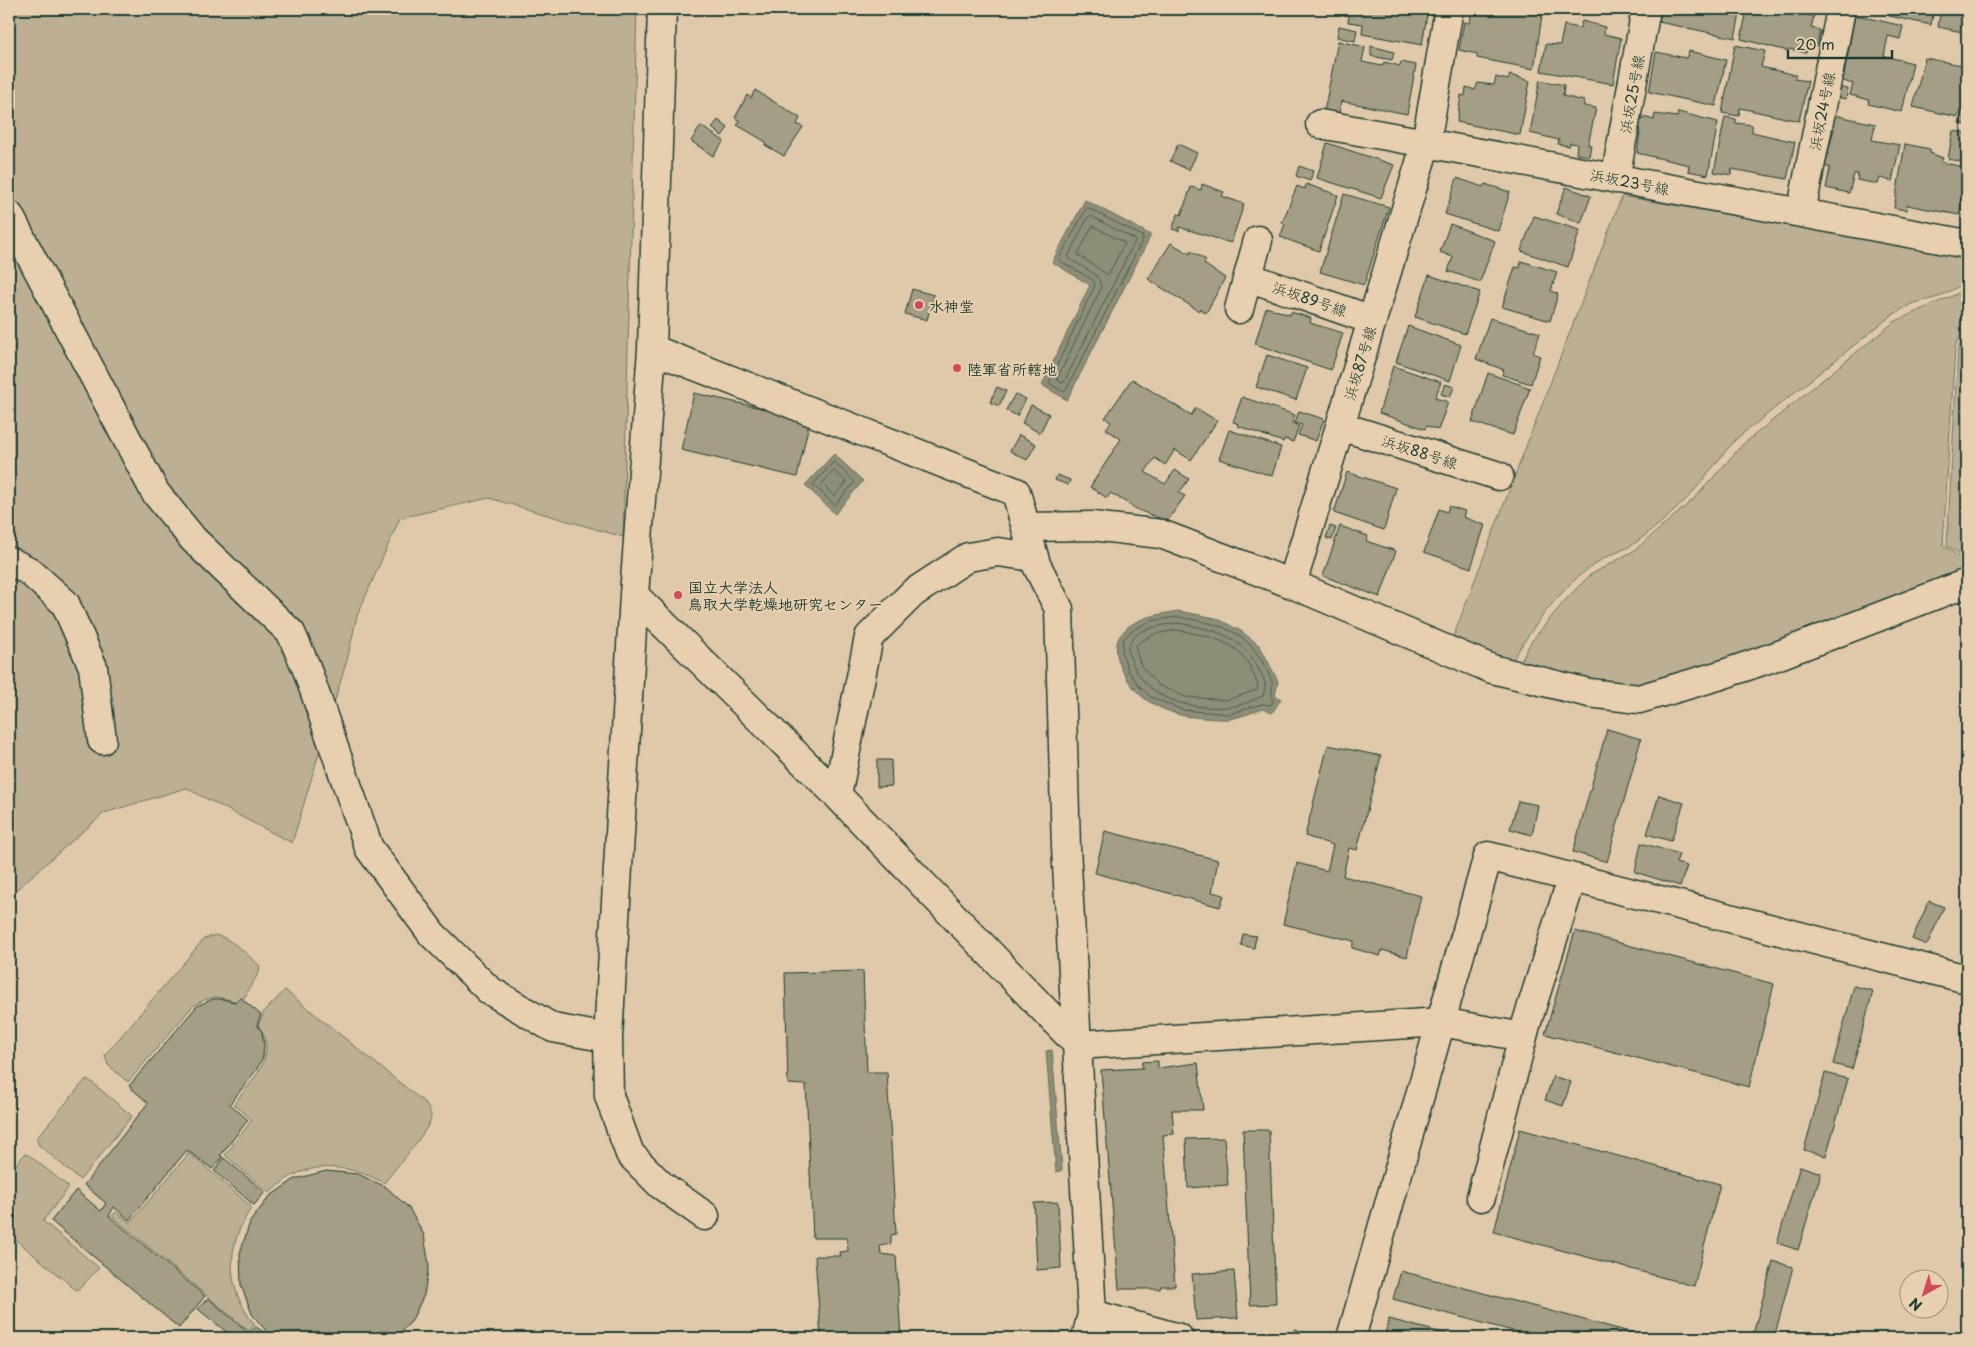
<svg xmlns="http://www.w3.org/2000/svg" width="1976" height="1347" viewBox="0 0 1976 1347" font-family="'Playpen Sans','Klee One',sans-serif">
	<rect width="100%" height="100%" fill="#dfc9aa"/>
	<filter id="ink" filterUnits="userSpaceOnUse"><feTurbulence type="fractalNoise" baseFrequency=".02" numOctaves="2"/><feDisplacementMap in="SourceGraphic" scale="10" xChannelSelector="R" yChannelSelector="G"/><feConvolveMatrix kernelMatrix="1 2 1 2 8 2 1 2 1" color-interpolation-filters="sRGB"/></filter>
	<g filter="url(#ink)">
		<path fill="#bcaf94" stroke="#6e7664" d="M9,9h628l-14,528 -134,-39 -89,20 -43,98 -10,44 -55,183 -106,-55 -82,25 -95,83z
			M1622,196l345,61v25l-28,15 -28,7 -20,12 -155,123c-15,17 -29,36 -43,53 -14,16 -41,39 -58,51 -11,8 -26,11 -37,19 -35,22 -66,65 -87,101l-61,-18z
			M1967,289v33l-12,25 -12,198 24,18v9l-210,82 -123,33 -27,1 -89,-22 13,-24 35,-43 24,-24 45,-25 60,-52 47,-53 152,-123c24,-12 49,-21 73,-33z
			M1967,330v228l-20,-12 11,-197z
			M215,935c17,3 32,20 45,31l-1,6 -15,26 -9,3 -19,-4 -12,3 -11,6 -65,76 -20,-17 -3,-10 99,-116z
			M285,990l140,113c3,5 6,9 6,14 -1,13 -38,54 -47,66 -27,-15 -61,-22 -90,-8 -9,4 -17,12 -25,18l-44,-38 27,-35 -18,-16c18,-24 46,-48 24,-79l5,-10v-2z
			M85,1080h4l43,36 -52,64 -41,-35 -3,-6z
			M189,1153l63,54c-27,39 -27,81 3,118l-6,6 -137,-115 4,-4 14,11z
			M25,1154l5,2 39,31 -26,34 56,47 -19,20 -4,2 -67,-56v-62z"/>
		<path fill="#8d8e78" stroke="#616e5d" d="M1085,200l66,35 -84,165 -25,-15 48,-100 -38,-23z
			M834,454l29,27 -28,33 -30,-29z
			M1178,611l38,7 25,13 19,15 18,35 -3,15 6,3 -9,14 -9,-4c-11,3 -22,8 -33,10 -9,1 -42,-2 -50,-4 -10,-3 -23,-8 -32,-14 -16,-10 -41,-46 -28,-65 12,-19 37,-21 58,-25z
			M1052,1050l10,120 -6,2 -10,-121z"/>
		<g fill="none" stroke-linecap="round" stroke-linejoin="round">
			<path stroke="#4b5d4f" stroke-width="1" d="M1088,208l54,28 1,3 -77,151 -2,2 -14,-8 -1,-2 46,-97 -2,-5 -33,-19 -1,-2 27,-50z
				M1091,216l43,23 1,2 -71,141 -3,1 -4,-4 44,-91c0,-17 -23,-21 -33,-31l20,-40z
				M1093,226l32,17 -17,32 -30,-20z
				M834,462l21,20 -20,23 -22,-20z
				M834,471l13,11 -13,14 -12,-12z
				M1178,617c48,8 74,14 93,63 4,8 -2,14 2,22l-2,3 -9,-1 -33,10 -46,-4 -32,-13 -11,-10 -11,-15 -7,-19 1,-13 8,-9 20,-10z
				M1178,623c34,6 63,11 80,45 7,12 9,15 5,28 -10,4 -25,11 -36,11 -13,1 -30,0 -42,-3 -24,-5 -46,-21 -54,-44 -2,-6 -5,-12 -1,-18 7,-14 34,-17 48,-19z
				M1178,630c23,5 54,9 68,30 5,7 8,16 12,25l-1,5 -30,10 -41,-3 -28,-12 -17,-19 -5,-15v-5l4,-4 15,-8z"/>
		</g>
		<path fill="#a39e85" stroke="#1f3d34" d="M1350,9h78l-6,36 -60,-11 1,-10 -15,-2z
			M1472,9h40l30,6 -8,54 -57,-11v-4l-18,-4 5,-28 6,1z
			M1662,9h79l-6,29 -76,-16z
			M1747,9h61l-1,6 7,1 -3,12 9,2 -3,16 -9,-1 -2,8 -17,-4 -1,2 -47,-12z
			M1886,9h48l-3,16 -42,-9 1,-7z
			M1941,9h26v24l-29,-6z
			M1855,15l48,11 -3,13 -12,-3 -4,20 29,7 -11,49 -34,-8 1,-4 -19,-5 3,-11 -10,-3z
			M1582,21l23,6 -1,7 17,4 -8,46 -72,-13 5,-27 14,1 4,-20 16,3z
			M1339,26l18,4 -2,11 -18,-4z
			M1338,41l27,6 -3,15 20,4 2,-4 16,4 1,-4 15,3 -9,49 -66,-13 -2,14 -15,-3z
			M1735,45l30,6 -4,16 35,8 -2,4 14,2 -9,40 -59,-13 -1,8 -17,-3z
			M1371,46l23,6 -2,8 -21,-4z
			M1689,51l37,9 -10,46 -67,-14 7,-40 30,6z
			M1925,58l42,8v45l-7,-1 -2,7 -45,-10z
			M1510,75l20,6 -10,54 -63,-13 4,-27 4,1 1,-9 9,3 3,-7 16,2 2,-8 12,3z
			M1540,80l24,5 -1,11 21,5v5l12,2 -8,37h3l-2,11 -13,-2 1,-10 -7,-1 -1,3 -11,-2 1,-4 -29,-7z
			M1838,87l10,2 -2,10 -10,-2z
			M755,90l45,28 -3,6 6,3 -19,29 -19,-11 1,-3 -29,-17 3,-4 -5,-3 12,-23 4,3z
			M1678,112l40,10 -10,53 -20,-4 1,-6 -52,-12 3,-21 -8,-3 2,-11 9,2v-3l11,3 1,-6 22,3z
			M1962,112l5,2v11l-8,-2z
			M1834,115l41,9 -3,16 28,5 -8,36 -12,-3 -2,6 -21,-4 1,-6h-4l-5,19 -23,-5 4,-20 -5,-2 9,-38 -2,-1z
			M1725,117l11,2v4l16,2v7l43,10 -8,37 -55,-10 -1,6 -17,-3z
			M718,120l10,8 -6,8 -10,-8z
			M701,126l23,15 -11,15 -22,-15z
			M1953,131l14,2v30l-19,-4z
			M1327,143l67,22 -13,33 -64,-20z
			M1178,144l19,9 -8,17 -19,-9z
			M1905,144l25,5v4l13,5 -2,4 26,6v9l-8,38 -52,-10 -1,5 -12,-2z
			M1299,166l14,5 -3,10 -14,-5z
			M1457,178l26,9 2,-3 25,8 -12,39 -53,-17z
			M1202,184l22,8 -2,4 22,8 -13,39 -52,-16v4l-7,-2 6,-15 3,1 10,-28 10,3z
			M1306,184l32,11 -19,56 -39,-14 5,-13 -3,-1 15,-37 8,3z
			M1566,187l25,9 -10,27 -25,-9z
			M1344,194l45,13 -25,78 -44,-13z
			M1534,216l46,14 -12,37 -47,-16z
			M1450,224l45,17 -15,41 -32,-11 5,-14 -13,-5z
			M1171,243l19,11 1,-3 15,9 -2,4 21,14 -19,35 -6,-5 -1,3 -51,-32z
			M1521,261l36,11 -6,19 7,3 -8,27 -48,-14 13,-40 5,1z
			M1429,275l51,17 -15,42 -50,-17z
			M912,289l22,6 -7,25 -22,-6z
			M1266,307l24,8 1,-3 20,6 -1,5 33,10 -12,37 -76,-26z
			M1490,318l50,15 -7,20 7,3 -9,28 -29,-9 2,-5 -28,-11z
			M1408,326l53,19 -11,36 -54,-19z
			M1267,355l40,13 -11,32 -40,-13z
			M1393,366l48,16 -6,16 13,4 -10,28 -11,-4 -2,3 -46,-16z
			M1488,373l42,15 -17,47 -41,-13z
			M1132,379l59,36 5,-7 21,13 -26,39 -16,-10 -10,15 -10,-7 -10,14 20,12 10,-14 14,9 -10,14 6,3 -18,25 -29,-11 -27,-17 -4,5 -17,-11 31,-48 -15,-10 5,-7 -6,-4z
			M1445,384l9,3 -4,10 -9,-3z
			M997,387l9,4 -7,15 -9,-4z
			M694,393l116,26 -13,58 -116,-27z
			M1015,394l11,5 -9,17 -11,-6z
			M1242,397l53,18 -3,8 7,3 -6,16 -9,-3 -1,3 -45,-16 1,-2 -6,-2z
			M1031,405l18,9 -9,19 -18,-10z
			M1299,411l25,8 -8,22 -18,-6 4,-10 -7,-2z
			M1229,430l52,17 -9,29 -53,-17z
			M1019,435l17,9 -9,16 -17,-9z
			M1347,472l49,16 -12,42 -50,-17z
			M1057,475l13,5 -2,5 -13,-5z
			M1449,506l16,5 -2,6 22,8 -14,43 -47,-16 15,-43 8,3z
			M1330,526l6,2 -4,12 -6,-2z
			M1340,526l28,10 -2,5 30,10 -16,46 -57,-21z
			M1607,729l34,10 -34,123 -34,-10z
			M1328,745l53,11 -24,94 -8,-2 -6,28 78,20 -14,61 -25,-7 -2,6 -28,-8 2,-7 -71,-17 14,-61 30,8 6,-26 -28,-9z
			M877,760h14l1,26 -15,1z
			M1659,795l25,8 -13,38 -24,-7z
			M1518,801l20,4 -6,30 -22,-6z
			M1105,831l113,29 -6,32 12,3 -4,12 -125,-34z
			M1641,843l38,11 -3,9 11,3 -7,20 -45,-14z
			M1929,901l15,6 -17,38 -15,-6z
			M1575,931l199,53 -25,103 -204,-53z
			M1243,934l13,2 -2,12 -13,-3z
			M863,971l4,101h20l9,162 -5,1v9l-11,2 1,8 15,2 5,82h-80l-6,-82h26l-1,-4 8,-1 -1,-13h-34l-7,-153 -18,-1 -3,-111z
			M1854,986l19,5 -21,78 -19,-5z
			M241,998l20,17 -4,10 5,7 2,13 -1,12 -6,12 -27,35 18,16 -28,36 3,1 -11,12 -25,-19 -58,70 -15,-13 -5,9 96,80 -26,32 -128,-107 25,-31 25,21 5,-8 -22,-18 64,-82 -19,-17 68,-80 16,-7h9l13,3z
			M1158,1061v7l40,-5 5,47h-31l2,24 -11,1 12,151h-14l-1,3h-41l-18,-219 42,-2 -2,-6z
			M1825,1073l23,6 -22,77 -22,-6z
			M1553,1076l18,6 -8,24 -18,-6z
			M1520,1129l200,55 -26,102 -200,-54z
			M1243,1130h26l7,174 -26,1z
			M1224,1138l4,47 -40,3 -2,-49z
			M224,1158l41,34 -11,13 -40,-34z
			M1800,1166l21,7 -23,77 -21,-7z
			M326,1171l32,3 28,13 23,21 15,27 5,30 -5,30 -13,27 -17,16h-122l-20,-24 -11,-29 -1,-32 10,-31 19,-25 26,-18z
			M1058,1202l3,66 -24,2 -3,-67z
			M1773,1261l20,6 -19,71h-22z
			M1234,1271l4,47 -42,2 -4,-46z
			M1401,1271l251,67h-113l-146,-39z
			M208,1298l41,35 7,-6 12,8 -3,3h-31l-36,-29z
			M1389,1319l73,19h-78z
			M1295,1329l21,7 -1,2h-24z
			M1052,1332l21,6h-23z"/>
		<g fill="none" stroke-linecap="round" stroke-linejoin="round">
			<defs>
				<path id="minor" d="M662,9l-10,340 -18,246 -26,443 1,58 21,58 31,31 44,31
					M1449,9l-23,134 541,101
					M1615,179l31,-170
					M1801,213l40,-204
					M9,215l146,277 38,47 98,94 15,34 63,181 63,86 57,56 64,38 55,10
					M1248,277l124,43
					M1239,309l19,-69
					M652,349l364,143 20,72 23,45 7,238 26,467 -6,24
					M1340,426l159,50
					M1026,527l66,-1 69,8 131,50 200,85 97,24 50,6 82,-24 58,-20 188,-72
					M9,561l20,10 36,32 28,64 9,73
					M1292,584l134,-441 -106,-19
					M634,595l203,200 241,250 363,-23 82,15
					M837,795l32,-158 44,-44 55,-36 30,-5 36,5
					M1481,1197l45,-172 46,-147
					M1092,1314l87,24
					M1351,1338l137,-482 479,123"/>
			</defs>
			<use href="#minor" stroke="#1f3d34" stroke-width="31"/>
			<use href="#minor" stroke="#e7cfaf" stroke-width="28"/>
		</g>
	</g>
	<g fill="#d1495b" stroke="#e7cfaf" stroke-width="2">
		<circle cx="919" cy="305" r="5"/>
		<circle cx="957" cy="368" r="5"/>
		<circle cx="678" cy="595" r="5"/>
	</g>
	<g text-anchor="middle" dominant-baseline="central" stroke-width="4" stroke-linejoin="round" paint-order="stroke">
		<g font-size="15" fill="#1f3d34" stroke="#e7cfaf">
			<text transform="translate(1631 94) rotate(-80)">浜坂25号線</text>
			<text transform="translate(1821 111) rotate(-79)">浜坂24号線</text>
			<text transform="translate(1630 181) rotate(11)">浜坂23号線</text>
			<text transform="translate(1310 298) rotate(19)">浜坂89号線</text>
			<text transform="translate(1359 363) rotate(-73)">浜坂87号線</text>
			<text transform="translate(1420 451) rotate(18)">浜坂88号線</text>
		</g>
		<g font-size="15" font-weight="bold" fill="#1f3d34" stroke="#e7cfaf" text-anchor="start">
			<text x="929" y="305">水神堂</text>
			<text x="967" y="368">陸軍省所轄地</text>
			<text x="688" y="586">国立大学法人<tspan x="688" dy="17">鳥取大学乾燥地研究センター</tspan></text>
		</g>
	</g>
	<rect width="1976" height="1347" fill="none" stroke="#e7cfaf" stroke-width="30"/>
	<rect x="15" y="15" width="1946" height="1317" fill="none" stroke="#1f3d34" stroke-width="2" filter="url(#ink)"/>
	<g transform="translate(1924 1294) rotate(219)"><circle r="24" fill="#e7cfaf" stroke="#97957e"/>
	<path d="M0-4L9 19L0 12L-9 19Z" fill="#d1495b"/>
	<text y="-8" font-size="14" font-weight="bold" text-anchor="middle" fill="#1f3d34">N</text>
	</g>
	<path d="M1788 50v8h104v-8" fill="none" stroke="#1f3d34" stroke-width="2.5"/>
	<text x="1796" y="50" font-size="15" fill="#1f3d34" stroke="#e7cfaf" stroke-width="4" paint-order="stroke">20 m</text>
</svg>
